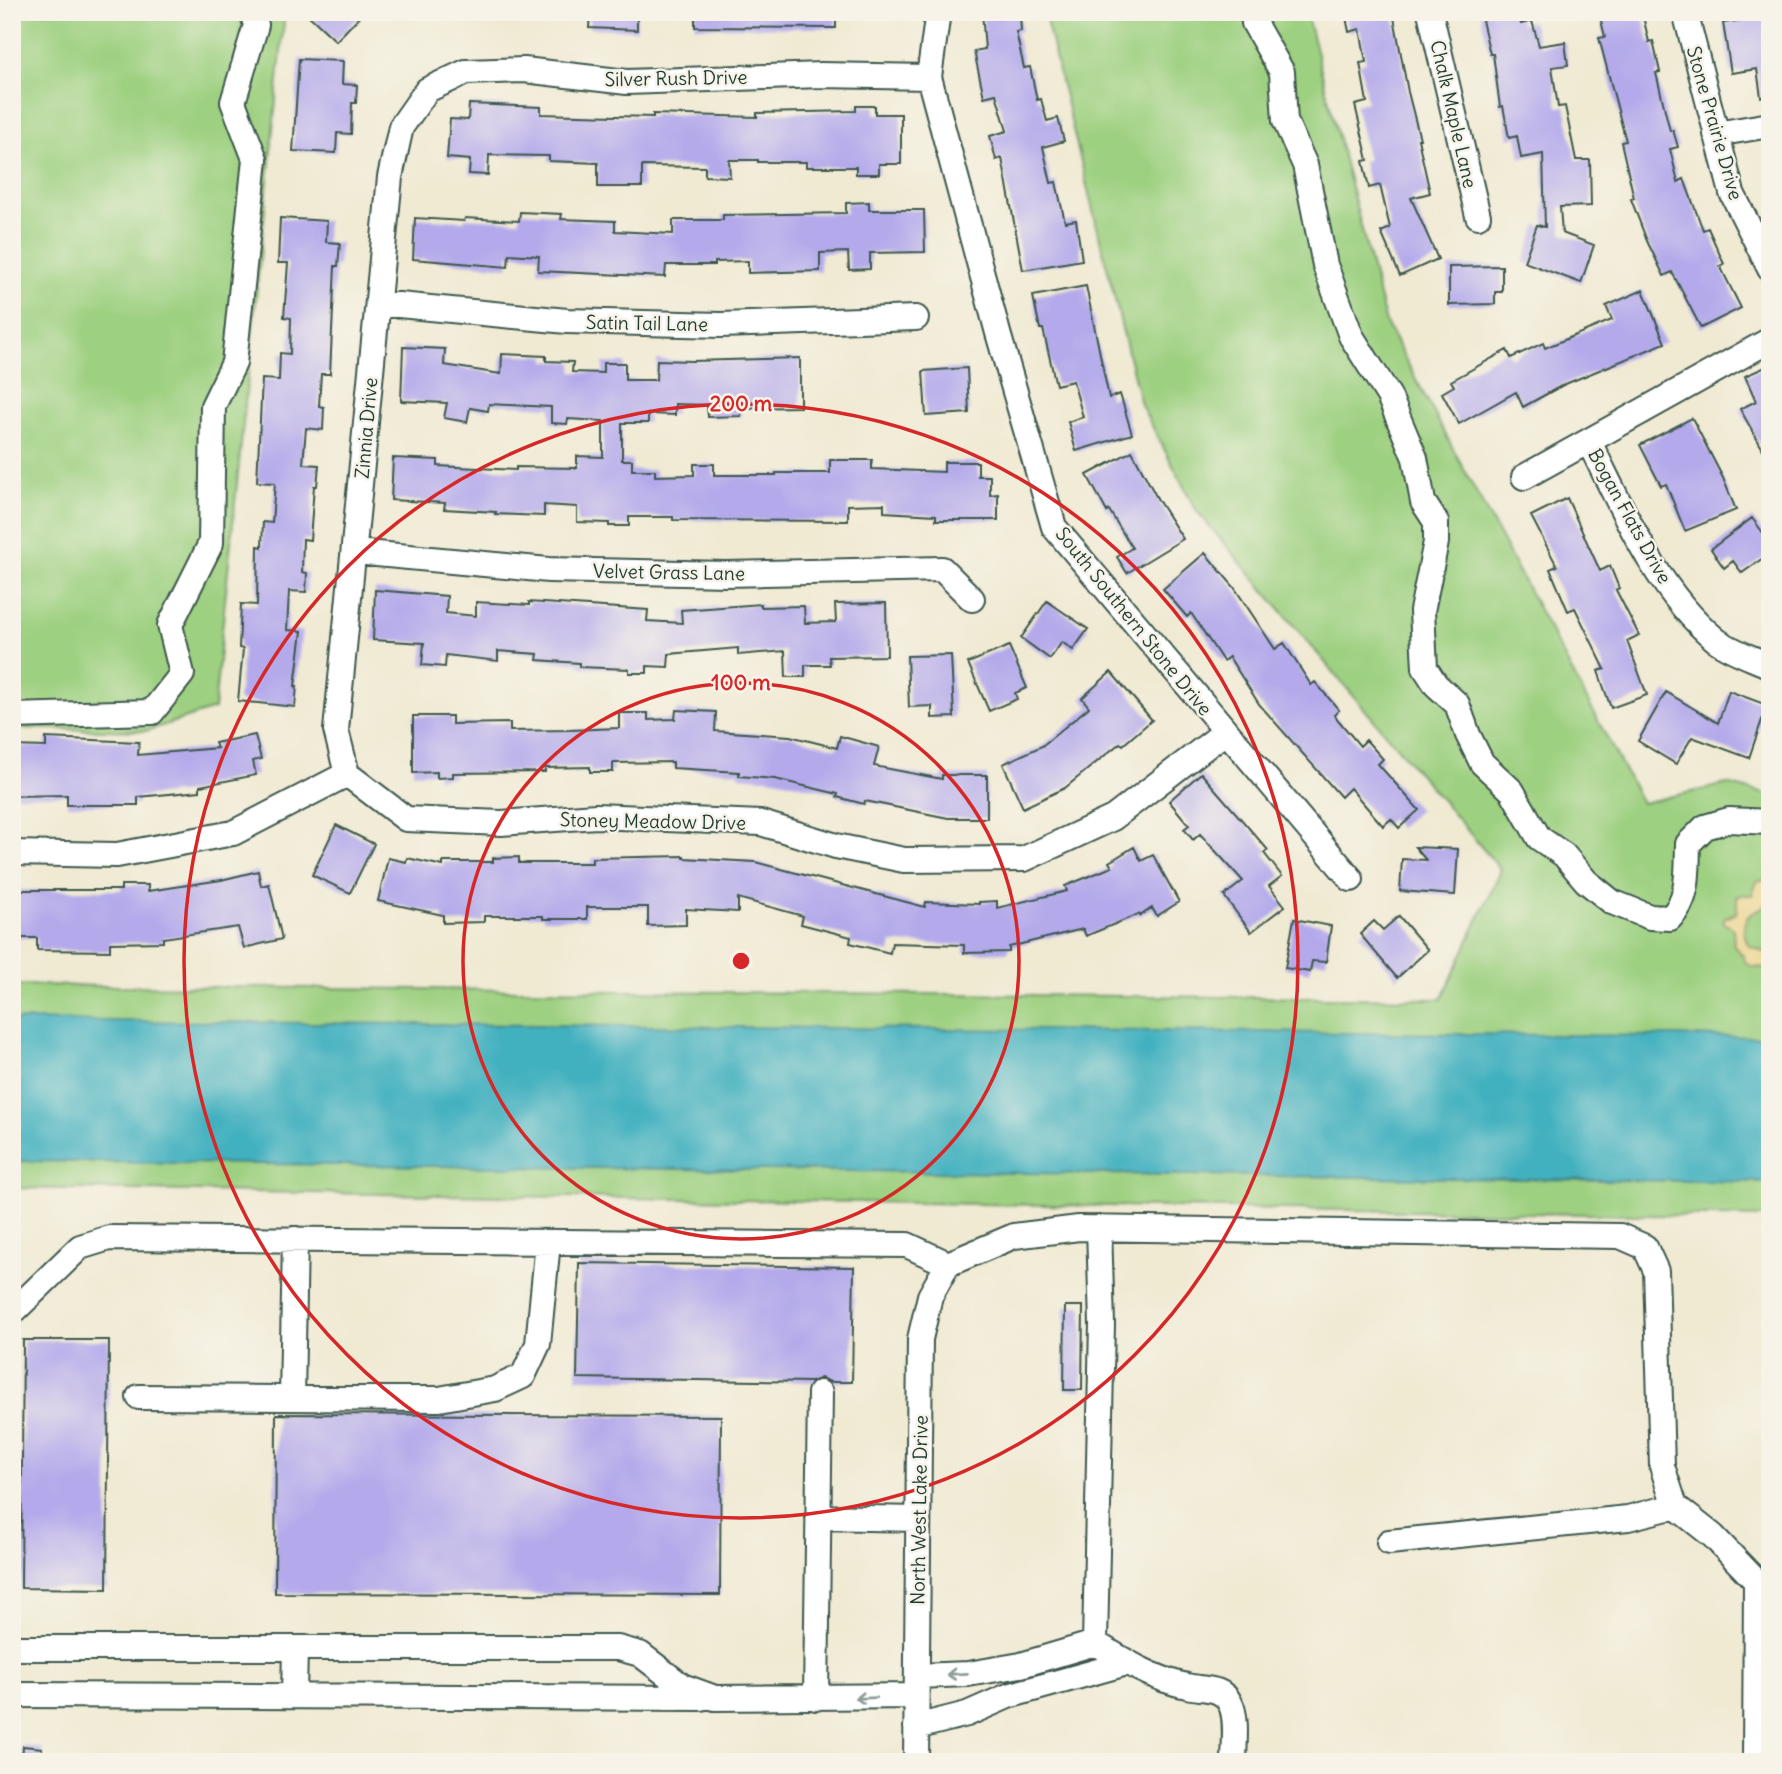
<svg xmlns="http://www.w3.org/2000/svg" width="1782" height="1774" viewBox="0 0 1782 1774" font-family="Delius,sans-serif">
	<rect width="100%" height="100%" fill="#f7f3e8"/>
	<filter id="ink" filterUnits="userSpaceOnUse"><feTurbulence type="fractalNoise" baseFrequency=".0143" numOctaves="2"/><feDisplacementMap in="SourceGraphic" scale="14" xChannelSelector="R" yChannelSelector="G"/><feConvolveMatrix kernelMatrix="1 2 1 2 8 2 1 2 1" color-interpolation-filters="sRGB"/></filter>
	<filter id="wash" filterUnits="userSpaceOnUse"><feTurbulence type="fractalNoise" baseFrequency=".00686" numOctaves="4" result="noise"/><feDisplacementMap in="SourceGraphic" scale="28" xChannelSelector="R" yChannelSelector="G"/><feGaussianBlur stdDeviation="1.57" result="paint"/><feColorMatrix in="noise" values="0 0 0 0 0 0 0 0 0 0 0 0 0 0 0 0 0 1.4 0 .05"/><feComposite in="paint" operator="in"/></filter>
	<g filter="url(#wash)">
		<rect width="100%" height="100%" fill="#f0ead3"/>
		<path fill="#9dd080" stroke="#5e865a" stroke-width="2" d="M12,12h273l-71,697 -68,22 -134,-3z
			M1044,12h262l80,311 256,480 85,-19 43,11v422l-1758,-29v-203l1430,14 59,-129 -305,-360 -55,-105z"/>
		<path fill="#eeda9e" stroke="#868c69" stroke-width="2" d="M1767,879l3,1v24c-23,10 -32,15 -22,41l20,9 1,10 -4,4 -14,-2 -6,-4 -1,-5 -10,-11 -1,-17 -9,-6v-5l13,-6v-15l4,-2h11l5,-14z"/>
		<path fill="#43b1bf" stroke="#31777a" stroke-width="2" d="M12,1020l1758,17v145l-1758,-21z"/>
		<g id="blocks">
			<path fill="#b4aaeb" d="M305,12h59l-28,29z
				M590,12h47v18l-48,-2z
				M695,12h141v16l-141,-1z
				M982,12h38l1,19 -5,1 8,36 6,-1 7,33 4,-1 6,22 11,-3 6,23 -21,6 8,36 5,-1 9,40 11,-2 6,40 -59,10 -21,-112 -6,2 -6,-24 17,-5 -11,-37 -12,3 -10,-46 11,-2z
				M1345,12h48l15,80 12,47h-2l12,54 -19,5 27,61 -38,17 -19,-44 9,-4 -10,-43 -11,3 -6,-27 5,-1 -13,-55 12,-3 -7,-39 6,-1 -6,-33 -11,3z
				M1480,12h38l3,12 11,-3 7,25 26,-4 3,23 -16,2 6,40 7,-1 11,54h14l1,46 -31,1 2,26 32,12 -13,38 -57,-21 13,-37 8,2 -2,-73 -22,4 -4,-22 -8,2 -6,-32 -3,1 -7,-53h-3z
				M1599,12h43l7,30 4,-1 7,31 -4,1 14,58 3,-1 5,17 -8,2 8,33 6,-3 19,51 5,-2 16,36 -4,2 21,42 -40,20 -29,-56 -8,4 -17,-35 -16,-42 3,-1 -13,-56 5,-1 -27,-103 6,-1z
				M1770,16v80l-9,1 -4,-28 -26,4 -8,-50z
				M299,59l44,2 -1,23 15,1 -1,18h-4l-1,31 -14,-1 -1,20 -43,-2z
				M469,104l72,3v7l112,3v-3l104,3v-4l99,-2v-5h19v8h26v50h-22v10h-23v-7h-50v-5h-48v-2h-29l1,17 -25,-1v-9l-63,-1v21h-44v-24l-49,-2v-5l-60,-1 -1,20 -19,-1 1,-14 -23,-2 3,-39 18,1z
				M869,202v8h55l1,42 -55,1v16l-21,1 -1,-18 -28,1v18l-72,2v-12l-33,1v3h-49l-1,12 -127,-6 1,-15 -30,-2 -1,13 -95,-8 2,-41 49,3 1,-3 54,3 1,-9 42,2 -1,5 54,2v10l58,3v-14h50v-5l123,-2v-10z
				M280,218l47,3 -1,21 14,1 -2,23h-3l-5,108h-9l-2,32 5,1 -1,23 -17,-2 -3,36 16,1 -2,21h-3l-4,54 -7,-1 -1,33 5,1 -1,19 -17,-1 -2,39 15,1 -7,55h2l-2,21 -57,-6 5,-52 -4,-1 2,-44 16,1 1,-59 4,1 1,-25 9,1 3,-40 -18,-1 5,-103 17,1 1,-27 10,1 1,-36 -7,-1 4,-54h-10z
				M1502,266v26h-7v12l-46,1v-38z
				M1086,286l23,112 11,-4 12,40 -56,17 -8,-29 15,-5 -10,-36 -17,4 -13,-56h-3l-7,-33z
				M1643,290l22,53 -102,42 -40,22 -7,-15 -57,32 -17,-31 12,-7 -3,-5 56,-31 4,8 32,-15 2,5 67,-28 -6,-14z
				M403,347l42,2 -1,16 57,9 1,-20 44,2v5l27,1 -1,10 31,1v-10h22v17h31l1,-20 35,1 108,-3v49l-59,1v8l-33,1 -1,-12 -32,-1v11l-27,-1v9h-26v37h10v10h23v6l39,-1v-11h20v11h62v-2h54v-13h42v9l72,3v-10h34v14h12v19l8,-1v26h-62v-5l-52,-3v-8l-36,1v16l-175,-1v-3h-44v9h-20v-3l-32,-1v-15l-33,-2v11l-49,-2 1,-2 -52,-3 1,-6 -54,-3 2,-42 45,2v6l78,4v-3l61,1v-12l26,1v-36l-35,-2 -1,5 -16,-1v-16l-62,-3 -1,7 -18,-3 -3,14 -23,-4 3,-15 -46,-2z
				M1770,365v97l-30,-53 16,-8 -11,-25z
				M967,368l2,45 -43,3 -3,-45z
				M1692,418l31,60 13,32 -51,21 -19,-47 -5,2 -21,-41z
				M1132,451l26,49 25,39 -56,34 -10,-16 15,-9 -23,-38 -2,2 -20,-37z
				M1567,498l33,73 10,-5 9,22 -3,2 23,45 -12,6 20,54 -36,13 -13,-37 7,-2 -30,-61 -7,3 -18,-42 7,-3 -26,-50z
				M1752,518l18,24v11l-28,20 -9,-12 -9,7 -13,-19z
				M1205,553l29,34 41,62 9,-6 27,42 4,-3 24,28 -5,5 26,31 6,-6 17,19 -5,5 41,46 -20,18 -8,-9 -8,7 -33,-38 -9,9 -82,-93 -30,-47 -6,4 -32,-48 -4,4 -24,-28z
				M375,590l72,6 -1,17 30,3v-14l53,3v-3l119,8 -1,11 35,2 -1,-13 80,-6v3l43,-1 1,17 31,-1 -1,-18 51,-1 1,53 -58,1 1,8h-25v12h-19l-1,-26 -47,4v-7l-69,6 -1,13 -21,-1v7h-18v-4l-50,-2v-4l-42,-3 1,-6 -40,-3v10l-52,-6 -1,12 -23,-2 2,-22 -51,-3z
				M1047,601l41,28 -15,21 -11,-8 -12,17 -29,-21z
				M1009,646l18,42 -12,5 2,6 -28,12 -21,-48z
				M951,655l3,62 -22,1v-12l-23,1 -2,-51z
				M1111,672l41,48 -29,25 -3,-2 -55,45 -42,20 -20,-44 39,-18 47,-39 -7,-9z
				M1729,691l38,14 -18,53 -57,-21 -16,27 -38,-23 28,-49 52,31z
				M676,710l40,2 -1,19 75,5 47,12 3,-12 39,11 -5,19 68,13v-4h45v43h-39l-83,-17 -1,3 -27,-7 1,-3 -63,-15 -36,-3v-4l-66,-4v-6l-60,1v9h-23v-5l-45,1v4l-92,1v4l-16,1v-6l-24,1v-57h39v8l58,-1v8l60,-1 49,-2v-15h29v7l27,-1z
				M255,735l6,24 -8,2 3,14 -56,11v5l-62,6v8h-71v-10l-55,1v-50l34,1v-9l93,4 -1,13 79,-7 -2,-5z
				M1201,773l67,77 -4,3 18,23 -13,10 16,20 -34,26 -27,-36 19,-15 -43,-47 -7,6 -9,-11 5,-4 -20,-24z
				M336,825l38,19 -24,49 -38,-18z
				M1134,847l7,14 12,-6 26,47 -22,14 -5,-8 -12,8 -1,-2 -53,22 -3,-7 -74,18v5l-45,1v-8l-72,-2 -2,10 -40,-10 1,-6 -50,-13 2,-8 -65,-18v14l-52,-3v16l-38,1v-19h-61v12h-44v-3h-59v6l-41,1v-8l-65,-14 10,-43 18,4 1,-4 36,8v-4h50v-4l26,-1v6h73v-5l92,-2v2l71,4 170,45 1,-5 53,2v-2l18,-1v7l70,-17 -2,-5 47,-19 -3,-5z
				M1415,847l43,2 -3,46 -55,-4 2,-32 24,1z
				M258,871l3,15 8,-2 13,55 -38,9 -6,-21 -75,11v4l-53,1v8l-73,-1v-12h-19v-48h103v-5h27v6l73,-11z
				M1399,916l29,34 -31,28 -37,-44 14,-13 9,9z
				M1294,919l37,7 -5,36 -14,-1 -2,11 -25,-4z
				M579,1263l275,4 -2,115h-22l-9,-4 -10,4 -234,-4z
				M1065,1306h18l-1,84h-18z
				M23,1340h86l-2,249 -86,-1z
				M276,1414l445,2 -1,179 -445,-2z
				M23,1746l19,2 -1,14h-19z"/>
		</g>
	</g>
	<g filter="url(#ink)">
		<use href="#blocks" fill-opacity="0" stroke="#3e574c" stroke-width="2"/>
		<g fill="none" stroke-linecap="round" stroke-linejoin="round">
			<defs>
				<path id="minor" d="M938,12l-9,65 69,256 56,194 297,352
					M1253,12l1,11 28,49 3,49 20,44 20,100 26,71 38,60 26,62 8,44 13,20v20l-14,69 3,57 11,17 21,19 11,31 14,28 30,28 27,47 25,17 22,26 26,21 38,15 20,1c20,-19 17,-48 18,-74l17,-17 24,-7 41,2
					M1430,12l48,204
					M1685,12l47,181 38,76
					M1716,134l54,-9
					M378,303l189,18 154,4 195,-7
					M1589,442c35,69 66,147 127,198 15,11 37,18 54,26
					M1524,477l246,-137
					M355,552l194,18 177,4 216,-5 30,30
					M12,716l140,-4 30,-38 -12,-49 41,-82 2,-137 21,-43 21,-204 -22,-57 23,-77 -4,-13
					M347,774l-11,-44 54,-553 11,-50 26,-37 39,-18 58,-2 103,12 194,-7 108,2
					M347,774l59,45 95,4 95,-7 165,7 75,23 68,14 120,-1 89,-41 112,-86
					M12,853l105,2 116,-22 114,-59
					M12,1313l68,-66 29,-9 798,7 41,19 66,-28 65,-8 541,8 25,11 11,24 6,195 13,40 38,30 43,45 -1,181
					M139,1397l300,2 56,-10 28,-13 15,-32 10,-102
					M292,1398l3,-159
					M818,1517l100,2
					M1389,1542l239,-24 47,-12
					M1095,1643l7,-319 -3,-96
					M12,1648h606l22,6 42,32 33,12 201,-2
					M917,1676l51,-2 53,-9 74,-22c29,18 58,36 92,43 16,4 35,0 43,17 8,15 4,42 4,59
					M12,1695l689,3
					M294,1696l1,-48
					M816,1698l4,-305
					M916,1727l51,-13 41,-18 119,-33
					M916,1762l4,-423 10,-43 18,-32"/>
			</defs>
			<use href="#minor" stroke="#3e574c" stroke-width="28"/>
			<use href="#minor" stroke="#fff" stroke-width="24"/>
		</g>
		<defs><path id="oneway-shaft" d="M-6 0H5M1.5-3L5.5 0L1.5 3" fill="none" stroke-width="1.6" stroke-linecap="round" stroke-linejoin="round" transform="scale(1.75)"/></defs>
		<g stroke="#8f9e9a">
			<use href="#oneway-shaft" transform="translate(957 1674) rotate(177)"/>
			<use href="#oneway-shaft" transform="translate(866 1698) rotate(178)"/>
		</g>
	</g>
	<g fill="none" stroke="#d62828" stroke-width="3.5">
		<circle cx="741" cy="961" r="278"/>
		<circle cx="741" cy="961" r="557"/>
	</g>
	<g text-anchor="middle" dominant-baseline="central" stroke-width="5" stroke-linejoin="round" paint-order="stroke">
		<g font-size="19" fill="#1f3d34" stroke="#f7f3e8">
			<text transform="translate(676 78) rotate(-1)">Silver Rush Drive</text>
			<text transform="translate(1454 114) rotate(77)">Chalk Maple Lane</text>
			<text transform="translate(1715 123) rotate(74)">Stone Prairie Drive</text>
			<text transform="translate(647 323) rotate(1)">Satin Tail Lane</text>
			<text transform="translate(366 428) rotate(-85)">Zinnia Drive</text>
			<text transform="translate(1630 516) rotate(61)">Bogan Flats Drive</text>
			<text transform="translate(669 572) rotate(1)">Velvet Grass Lane</text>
			<text transform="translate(1134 621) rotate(51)">South Southern Stone Drive</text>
			<text transform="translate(653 821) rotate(1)">Stoney Meadow Drive</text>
			<text transform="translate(919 1510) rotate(-89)">North West Lake Drive</text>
		</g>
	</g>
	<circle cx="741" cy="961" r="10" fill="#d62828" stroke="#f7f3e8" stroke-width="3.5"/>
	<g font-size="21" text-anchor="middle" font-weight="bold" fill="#d62828" stroke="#f7f3e8" stroke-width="5" stroke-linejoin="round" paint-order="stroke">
		<text x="741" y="411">200 m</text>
		<text x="741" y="690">100 m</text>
	</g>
	<rect width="1782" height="1774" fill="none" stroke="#f7f3e8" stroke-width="42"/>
</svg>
